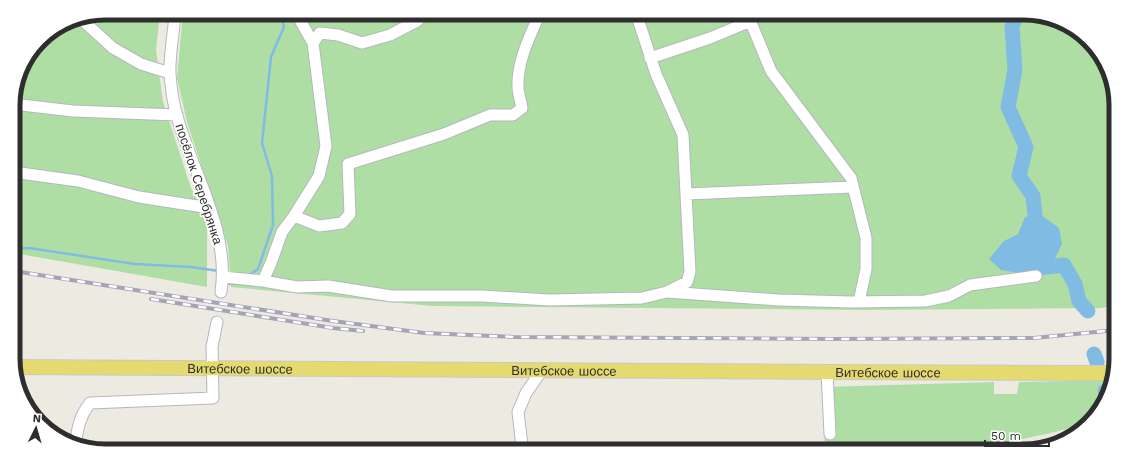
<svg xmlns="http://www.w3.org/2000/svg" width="1129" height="464" viewBox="0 0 1129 464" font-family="'Work Sans',sans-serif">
	<rect width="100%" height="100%" fill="#edeae2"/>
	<path fill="#afdea4" d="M105,13h55l-4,37 7,52 28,86 16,31v68l-193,-34 -1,-154 10,-35 21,-28 26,-16z
		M183,13h841l35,7 38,29 18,44 1,212 -15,3 -237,2 -431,-4 -202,-19 -3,-41 -41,-124 -10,-44z
		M1112,380l-3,14 -24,30 -30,8 -86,19h-144l-2,-64 171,-5v12h23l2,-12z"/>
	<path fill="#80bbe4" d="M1041,215l18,13 3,16 -14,29h-30l-17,-3 -12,-11 15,-18 14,-7 7,-17z"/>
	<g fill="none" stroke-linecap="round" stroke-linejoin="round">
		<path stroke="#80bbe4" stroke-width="2.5" d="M14,249l15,-1 106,16 56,3 28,4
			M248,276l10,-7 15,-44 -1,-49 -10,-33 9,-86 13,-30 -3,-14"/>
		<path stroke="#80bbe4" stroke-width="15" d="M1017,13l-5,14 3,43 -7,37 18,40 -7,29 14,20 2,19 -1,20
			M1036,261l2,7 26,-3 11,19 4,17 9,10
			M1094,354l3,8
			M1105,391l4,4"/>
		<defs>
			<path id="minor" d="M175,13c-1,19 -6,43 -5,61 1,13 3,29 7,42 16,58 53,114 44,176
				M296,13l17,30
				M747,13l24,58 80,107 15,60v31l-7,33
				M927,13l3,1
				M80,18l33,30 28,16 29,9
				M650,58l60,-20 41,-17
				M1114,90l1,8
				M13,104l60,7 104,4
				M13,172l65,9 61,16 71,11
				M686,194l167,-7
				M294,216l25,10 23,-3 8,-9 -2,-50 96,-30 46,-19h23l9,-7c-1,-7 -4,-14 -4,-21 -1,-26 12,-51 22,-74
				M223,277l40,4 34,6 31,-1 64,10h90l68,4 92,-2 25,-6 20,-10 3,-10 -7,-137 -27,-61 -20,-61
				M263,281l8,-18 11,-31 12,-16 25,-40 7,-30 -13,-103 7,-10 18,2 24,8 28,-8 27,-14 8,-8
				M667,292l112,8 72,2 74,-1 24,-5 21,-11 66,-9
				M827,372l3,62
				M75,445c3,-17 4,-28 15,-42l123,-5 -1,-51 5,-25
				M488,450l11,1
				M510,451l12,-5 -4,-34 8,-19 16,-23"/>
			<g id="major">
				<path id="s1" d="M14,367l813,5 286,1"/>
			</g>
		</defs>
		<use href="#minor" stroke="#b5b6c0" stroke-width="13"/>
		<use href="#major" stroke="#c9c9c9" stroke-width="16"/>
		<use href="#minor" stroke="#fff" stroke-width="11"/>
		<use href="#major" stroke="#e4da70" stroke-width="14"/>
		<defs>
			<path id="rail" d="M14,271l319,50 91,12 90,4 317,2 203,-1 82,-8
				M151,299l182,29 30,3
				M1018,451l46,-12"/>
		</defs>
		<use href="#rail" stroke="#a4a4b6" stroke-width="4"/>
		<use href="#rail" stroke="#fff" stroke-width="2.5" stroke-dasharray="8" stroke-linecap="butt"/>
	</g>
	<g text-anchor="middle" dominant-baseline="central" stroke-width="3.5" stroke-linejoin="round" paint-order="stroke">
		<g font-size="13" fill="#2e2e2e" stroke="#fff">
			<text transform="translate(199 184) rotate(72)">посёлок Серебрянка</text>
			<text stroke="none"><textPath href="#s1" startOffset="226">Витебское шоссе</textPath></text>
			<text stroke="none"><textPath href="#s1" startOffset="550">Витебское шоссе</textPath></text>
			<text stroke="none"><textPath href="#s1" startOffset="874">Витебское шоссе</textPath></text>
		</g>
	</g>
	<path d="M0 0H1129V464H0ZM105 20H1024A85 85 0 0 1 1109 105V359A85 85 0 0 1 1024 444H105A85 85 0 0 1 20 359V105A85 85 0 0 1 105 20Z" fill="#fff" fill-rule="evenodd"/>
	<path fill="none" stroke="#2e2e2e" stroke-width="5" d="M105 20H1024A85 85 0 0 1 1109 105V359A85 85 0 0 1 1024 444H105A85 85 0 0 1 20 359V105A85 85 0 0 1 105 20Z"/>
	<g transform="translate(36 428) rotate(5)" stroke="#ffffff" stroke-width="3" paint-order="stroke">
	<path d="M0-3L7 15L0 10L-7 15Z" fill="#2e2e2e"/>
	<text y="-6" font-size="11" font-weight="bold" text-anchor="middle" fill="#2e2e2e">N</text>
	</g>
	<path d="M985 440v6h64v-6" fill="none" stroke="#2e2e2e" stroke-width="2"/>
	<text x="991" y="440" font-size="12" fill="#2e2e2e" stroke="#ffffff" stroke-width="3" paint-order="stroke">50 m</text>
</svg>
